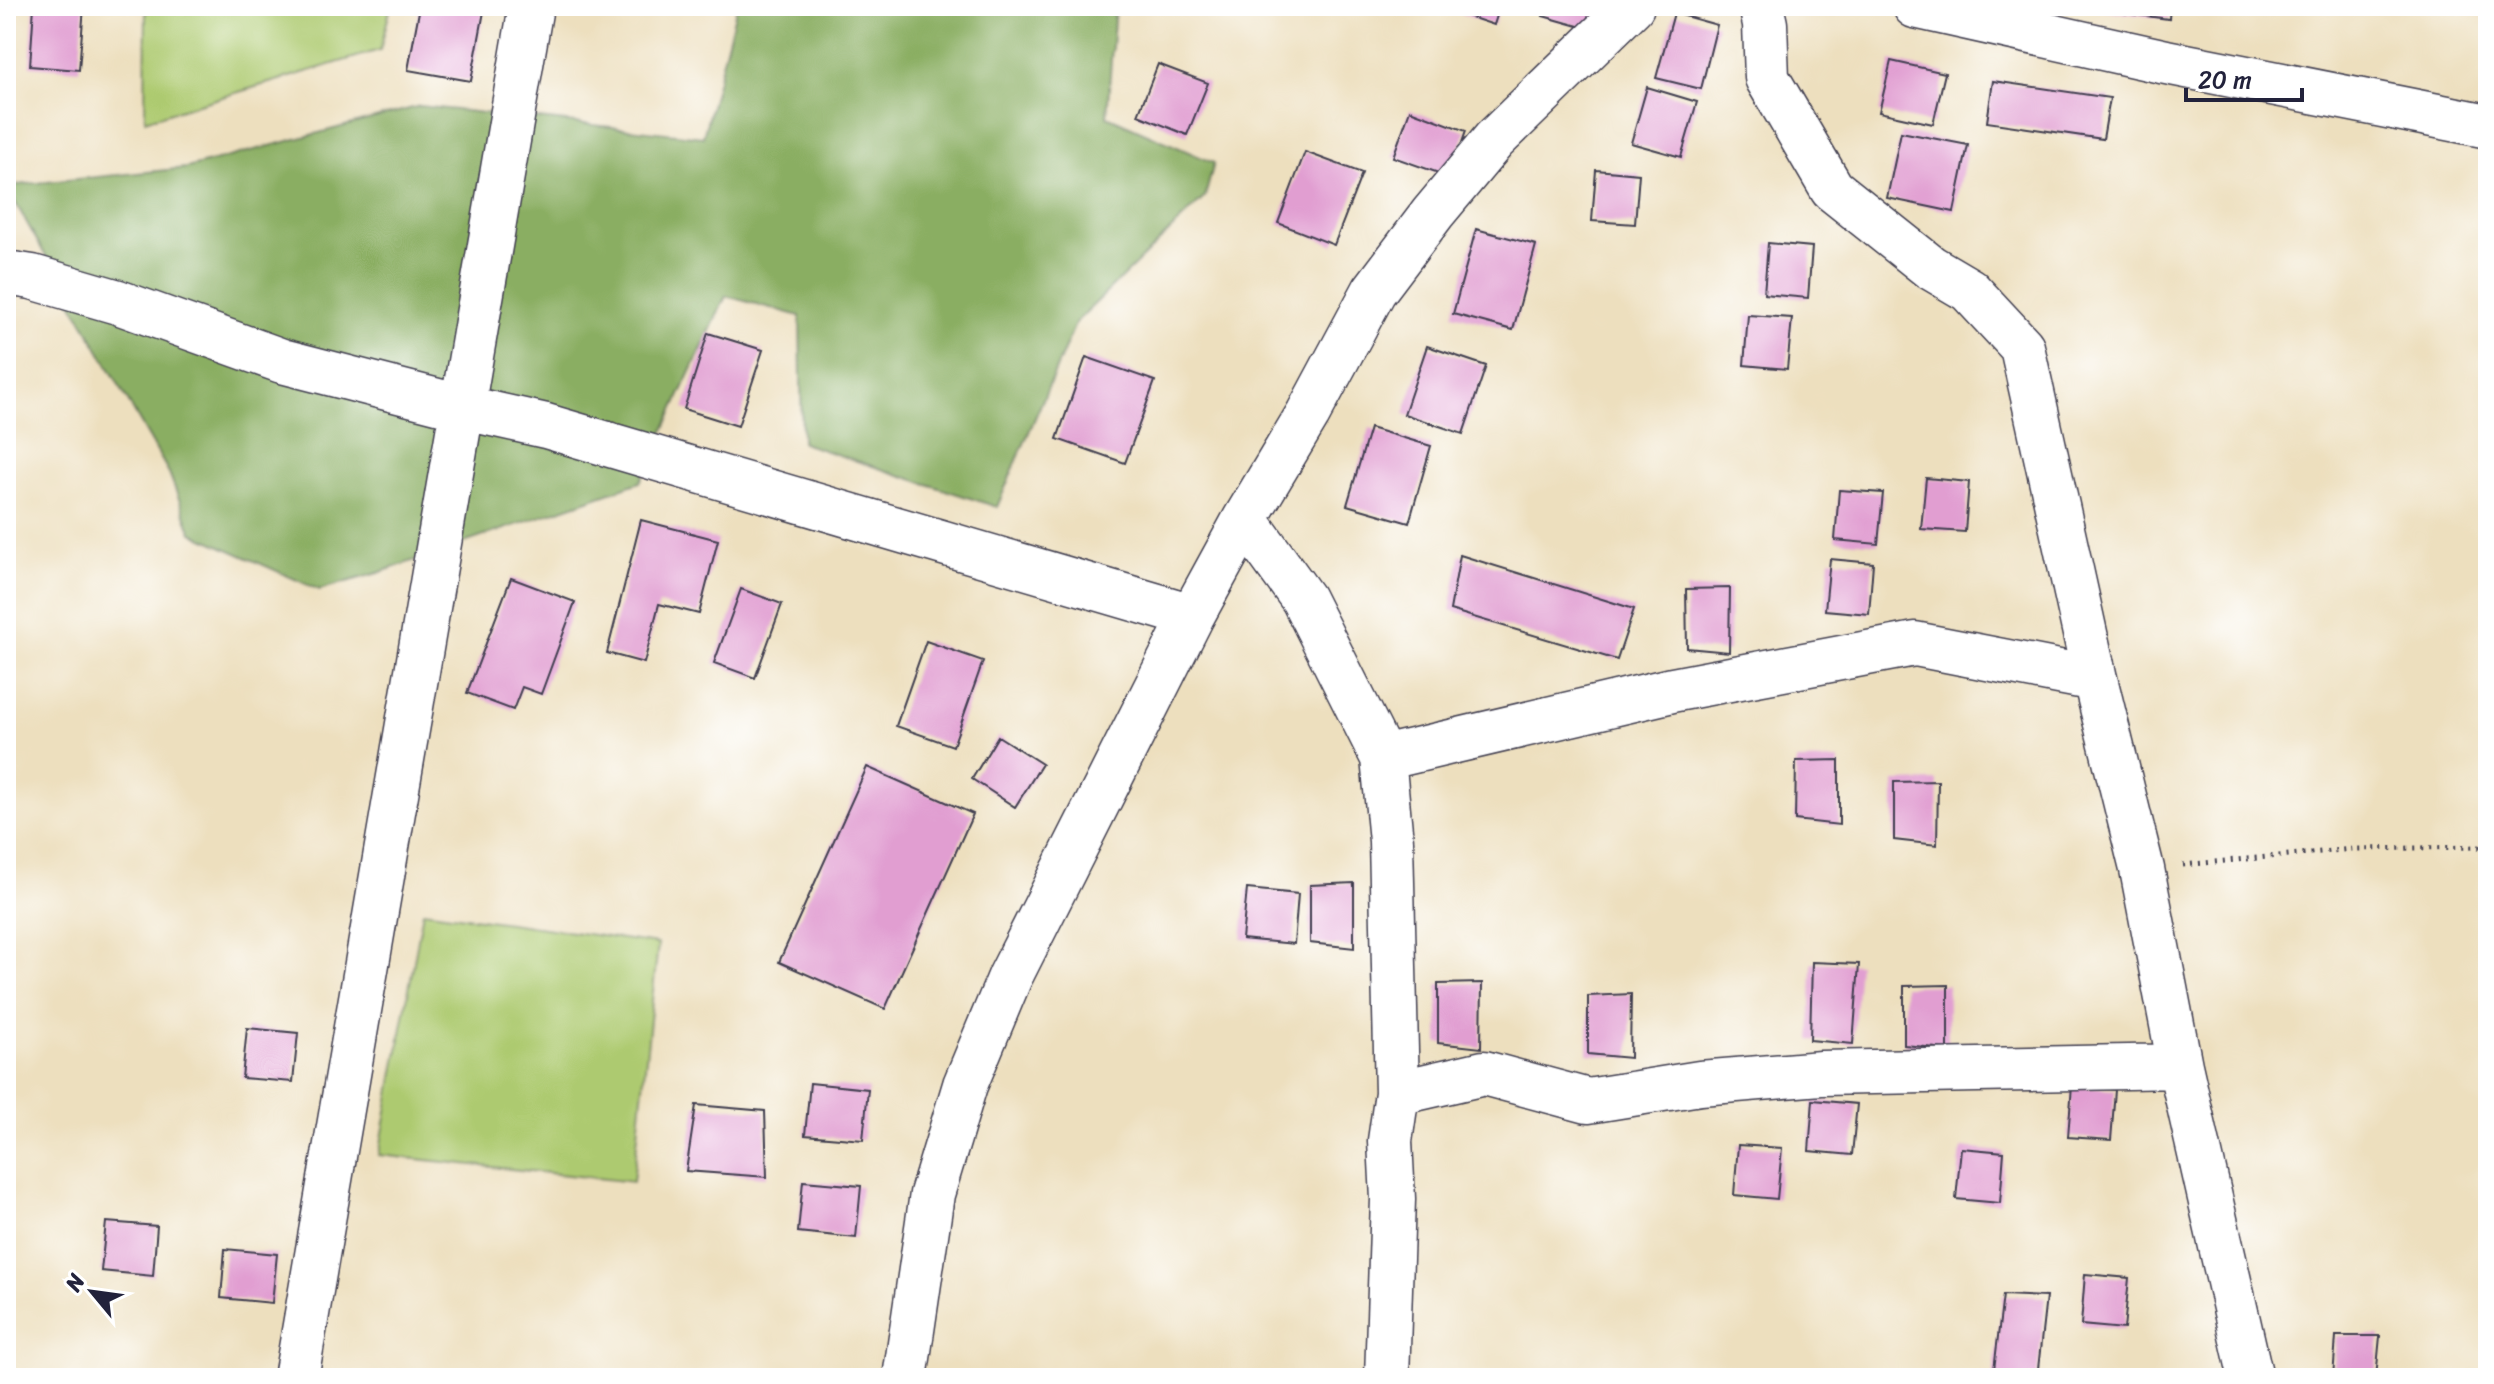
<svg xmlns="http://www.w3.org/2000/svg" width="2494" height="1384" viewBox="0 0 2494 1384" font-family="Sriracha,sans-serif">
	<rect width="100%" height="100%" fill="#fff"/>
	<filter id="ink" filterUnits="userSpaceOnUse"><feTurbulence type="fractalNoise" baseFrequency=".0125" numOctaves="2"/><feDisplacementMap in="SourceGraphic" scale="16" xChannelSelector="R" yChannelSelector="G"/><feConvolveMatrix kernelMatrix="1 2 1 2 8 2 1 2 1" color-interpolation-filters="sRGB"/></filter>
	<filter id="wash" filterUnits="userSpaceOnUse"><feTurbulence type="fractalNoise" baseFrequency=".006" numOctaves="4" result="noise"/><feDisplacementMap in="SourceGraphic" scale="32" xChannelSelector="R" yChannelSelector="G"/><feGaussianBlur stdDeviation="1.8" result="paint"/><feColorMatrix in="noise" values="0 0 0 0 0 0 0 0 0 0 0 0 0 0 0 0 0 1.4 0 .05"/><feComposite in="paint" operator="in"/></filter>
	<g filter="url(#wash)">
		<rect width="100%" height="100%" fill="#eddfbe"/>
		<path fill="#adca70" stroke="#687656" stroke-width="2" d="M146,6h245l-11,44 -235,70z
			M423,911l235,33 -25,238 -254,-27z"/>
		<path fill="#8aae62" stroke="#56684e" stroke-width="2" d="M737,6h378l-8,110 107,47 -9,34 -129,125 -79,185 -195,-64 -2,-127 -74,-20 -86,186 -262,91 -59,17 -127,-57 -23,-60 -163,-287 181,-18 233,-62 283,31z"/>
		<g id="blocks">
			<path fill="#e19ed1" d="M34,6h50l-5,64 -49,-4z
				M420,6h65l-14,75 -63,-11z
				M1437,6h63l-6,19z
				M1546,6h57l-7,25 -53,-15z
				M2094,6h76l-1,13 -75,-10z
				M1674,13l43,12 -16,64 -45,-11z
				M1891,61l54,12 -12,51 -54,-12z
				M1158,64l50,19 -21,52 -49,-20z
				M1993,81l117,17 -7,41 -116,-17z
				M1647,87l50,15 -16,55 -50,-14z
				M1410,110l56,21 -16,46 -57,-20z
				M1901,132l67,13 -14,67 -67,-14z
				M1305,152l57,21 -28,72 -56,-22z
				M1596,170l43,4 -4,50 -43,-3z
				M1476,229l60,16 -23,85 -60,-16z
				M1768,243l44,4 -4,51 -44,-4z
				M1748,315l44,3 -5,51 -43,-4z
				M708,333l55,17 -25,76 -54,-17z
				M1427,346l59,20 -23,68 -59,-20z
				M1086,357l69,24 -30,82 -68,-24z
				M1370,428l61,18 -22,77 -62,-18z
				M1926,478l43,4 -4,50 -44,-3z
				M1839,490l44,3 -5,51 -43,-4z
				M641,520l77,20 -19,74 -40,-10 -15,59 -37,-10z
				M1460,555l174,54 -17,51 -167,-50z
				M1830,559l43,4 -4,51 -44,-4z
				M511,578l64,24 -34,92 -19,-7 -9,23 -46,-17z
				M1730,588l-1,64 -42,-4 -1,-59z
				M741,589l41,15 -27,74 -41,-15z
				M926,641l57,20 -30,85 -57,-20z
				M998,736l44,28 -27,43 -43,-28z
				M1839,760v65l-44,-5 1,-59z
				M867,767l106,47 -88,195 -106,-47z
				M1938,781l-1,64 -43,-5v-58z
				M1354,883v65l-44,-5v-58z
				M1247,889l51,5 -4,50 -52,-5z
				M1812,962l47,2 -6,80 -43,-4z
				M1482,983l-1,65 -43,-5v-59z
				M1948,985v64l-44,-4v-59z
				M1631,994l-1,64 -42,-4v-58z
				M247,1028l51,5 -5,49 -51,-4z
				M810,1083l58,6 -5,51 -58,-5z
				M2072,1086l43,4 -4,50 -43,-3z
				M1813,1100l44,4 -5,51 -43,-4z
				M696,1105l69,6 2,66 -81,-6z
				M1738,1145l44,3 -5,51 -43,-4z
				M1961,1148l43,4 -4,51 -44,-4z
				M803,1181l58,5 -5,52 -58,-6z
				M106,1222l51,4 -4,50 -52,-5z
				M225,1249l52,5 -5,49 -51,-5z
				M2085,1274l44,4 -5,51 -43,-4z
				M2003,1295l43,2 -9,81h-44z
				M2336,1336h44l-4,42h-43z"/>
		</g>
	</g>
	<g filter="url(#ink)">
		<use href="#blocks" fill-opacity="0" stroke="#403e4f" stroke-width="2"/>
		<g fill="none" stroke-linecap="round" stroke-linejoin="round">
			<defs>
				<path id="street" d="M1761,6l4,18 2,54 65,111 98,78 39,23 53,57 73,332 47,190 38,197 71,312
					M1915,6l251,56 322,64
					M6,273l26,4 86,25 164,59 179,46 85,19 646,190
					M1245,519l58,80 80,159 8,83 6,252 -7,48 3,58 -6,179
					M1383,758l289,-68 243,-46 180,35
					M1397,1093l87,-20 104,28 112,-18 121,-10 359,-7
					M296,1378l235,-1372
					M905,1378l27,-184 33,-109 45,-108 182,-361 53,-97 63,-105 66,-123 59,-78 61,-73 138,-134"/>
			</defs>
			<use href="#street" stroke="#403e4f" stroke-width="47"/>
			<path stroke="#403e4f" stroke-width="5" stroke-dasharray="2 6" stroke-linecap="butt" d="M2183,865l170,-16 126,-2 9,5"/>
			<use href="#street" stroke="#fff" stroke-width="44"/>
		</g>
	</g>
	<rect width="2494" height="1384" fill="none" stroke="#fff" stroke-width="32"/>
	<g transform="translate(92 1292) rotate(299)" stroke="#ffffff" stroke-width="6" paint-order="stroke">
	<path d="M0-6L14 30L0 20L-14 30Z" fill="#22223b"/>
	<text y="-12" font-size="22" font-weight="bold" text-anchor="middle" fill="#22223b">N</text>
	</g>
	<path d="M2186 88v12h116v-12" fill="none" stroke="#22223b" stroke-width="4"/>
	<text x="2198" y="88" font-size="24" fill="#22223b" stroke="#ffffff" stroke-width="6" paint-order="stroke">20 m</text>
</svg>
